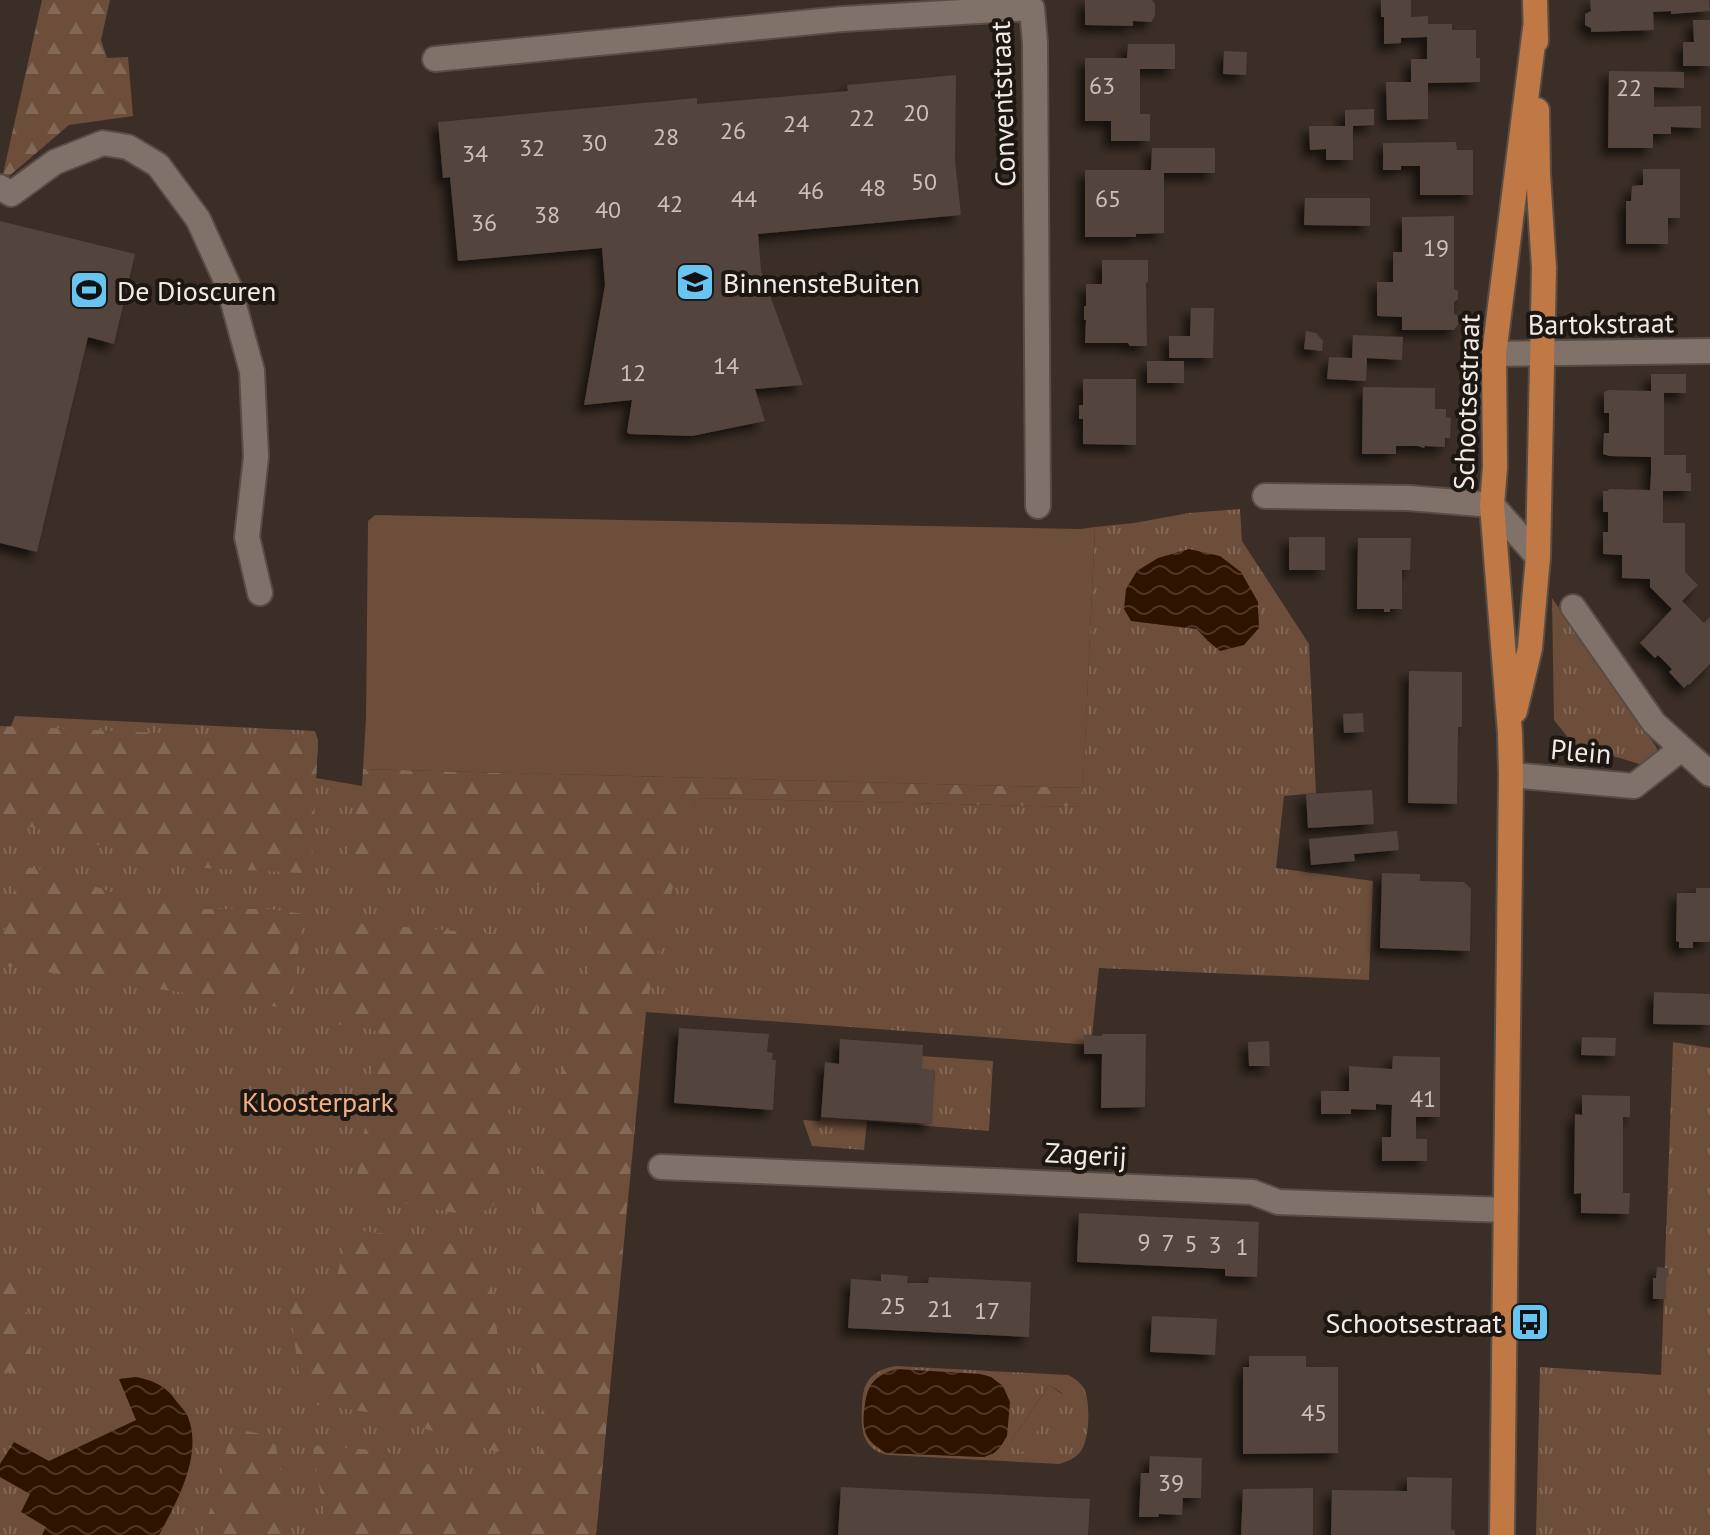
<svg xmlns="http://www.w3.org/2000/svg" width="1710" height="1535" viewBox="0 0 1710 1535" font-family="'PT Sans',sans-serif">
	<defs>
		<pattern id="grass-tufts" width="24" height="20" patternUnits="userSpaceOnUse" patternTransform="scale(2)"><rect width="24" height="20" fill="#6d4e3b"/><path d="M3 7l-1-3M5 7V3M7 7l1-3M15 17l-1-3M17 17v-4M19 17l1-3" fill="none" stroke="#826857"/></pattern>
		<pattern id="forest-firs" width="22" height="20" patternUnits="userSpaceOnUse" patternTransform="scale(2)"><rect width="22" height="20" fill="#6d4e3b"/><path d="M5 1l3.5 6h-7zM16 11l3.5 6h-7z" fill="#826857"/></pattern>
		<pattern id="water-waves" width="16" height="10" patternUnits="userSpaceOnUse" patternTransform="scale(2)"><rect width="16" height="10" fill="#2f1301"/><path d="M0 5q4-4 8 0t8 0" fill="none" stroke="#4e3526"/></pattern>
		<filter id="shadow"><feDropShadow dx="-7" dy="7" stdDeviation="4" flood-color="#0009"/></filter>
	</defs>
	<rect width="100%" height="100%" fill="#3a2e26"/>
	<path fill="url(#grass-tufts)" fill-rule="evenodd" d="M1240,509l2,32 67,103 7,149 -32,3 -8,72 97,13 -4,99 -270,-12 -8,77 -445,-33 -50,523h-596v-782l15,-37 300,15 3,9 -2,38 46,8 329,19 9,-7 382,9 13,-280 39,-4 55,-10zM1131,621l128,7 -51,13 -11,-12z
		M1552,598l105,150 -1,21 -83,-25 -19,-24z
		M1673,1042l37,6v487h-174l4,-168 121,8z
		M922,1056l71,5 -4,70 -122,-10 -3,29 -52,-4 -9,-26 17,1 1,-4 110,7 4,-53 -13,-2z
		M896,1366l172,9c6,3 11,6 15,12 8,12 7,52 -2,64 -5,7 -14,11 -22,13l-171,-9c-27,-6 -27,-26 -26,-50 1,-9 1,-17 6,-24 7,-10 17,-13 28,-15zM1049,1385l13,8 -52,50zM886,1453h108l-11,4z"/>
	<path fill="url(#forest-firs)" d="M42,0h68l-9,40 6,18 21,-1 5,59 -64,9 -68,58z
		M0,726l318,14 -6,122 -11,11 -117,-6 -169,-44 -15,11z
		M363,769l720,19v19l-383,-9 -9,7 -46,207 -49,523h-268l-16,-90 71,6 125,36 13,2 14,-17 10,-39 -4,-41 -12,-63 1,-57 9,-93 19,-97 22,-73 13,-60 -7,-45 -27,-18 -191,-8 -16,-5 -4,-24 14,-63z
		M26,867l23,4 77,26 70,12h72l35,5 -12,95 -291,-44v-17l16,-65z
		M339,922l157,12 39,1 14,28c-21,77 -51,156 -51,237l-10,10 -27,4 -107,-20 26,-160c-19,-13 -31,-9 -53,-9z
		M350,1229l123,18 16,13 21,186 -13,6 -117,-38 -74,-11 -7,-29 -11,-81 39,3 7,-10z
		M0,1266l13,2 15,48 5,58 -33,-2z
		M237,1429l29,6 10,11 15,89h-90l20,-57 8,-42z"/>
	<path fill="#6d4e3b" d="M375,515l705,14 15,-2 -12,261 -720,-19 3,-51 2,-197z
		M1049,1385l13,9 -39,58 -13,-9z"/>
	<path fill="url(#water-waves)" d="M1189,549l31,7 21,16 17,30 1,26 -15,17 -24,6 -12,-10 -11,-12 -66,-8 -7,-12 2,-20 11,-18 21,-13z
		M897,1369l84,5 10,3 12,9 7,16 -3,34 -6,10 -7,7 -10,4 -98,-4c-22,-13 -25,-24 -21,-49 3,-21 11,-29 32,-35z
		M136,1377c19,4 30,9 41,25 4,5 9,10 11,15 15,38 -11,85 -29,118h-117l4,-8 -25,-15 9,-18 -30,-17v-13l14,-22 35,19 87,-41 -17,-41z"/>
	<path fill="#52443d" filter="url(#shadow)" d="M1085,0h67l3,4v12l-4,6 -18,-1v5l-48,-1z
		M1381,0h30v17l17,-1v8h24v6h24v28h4v24l-52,1v36l-41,1 -1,-38h25v-23h16v-22l-26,1v5l-17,1v-27h-3z
		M1590,0h119l1,11 -39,3v-3l-18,1 1,18 -63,2v-4l-6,-3v-11l6,-3z
		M1693,20h17v46h-27v-24h11z
		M1128,44h47v25h-35v45h10v27h-39v-20h-26v-63h42z
		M1224,51l23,1 -1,23 -23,-1z
		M1609,71l75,1v16l-30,-1v20l47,-1v22l-30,-1v7h-18v14h-45z
		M956,75l-1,85 6,55 -203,19 3,37 42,114 -48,4 10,32 -73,15 -63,-2 -2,-2 5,-32 -48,5 21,-120 -3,-37 -144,13 -8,-84 -7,1 -5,-56 259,-24v6l151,-13 -1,-6z
		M1374,109v16l-21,1v34h-27v-11l-16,1 -1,-24h36v-16z
		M1456,142l1,8h16v45h-53v-29h-19v4h-18v-27z
		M1152,148h63v25h-51v60l-28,1v3h-51v-67h66z
		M1643,169h37v49h-12v26h-42v-43h5l1,-15 11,-1z
		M1305,198h65v28l-66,-1z
		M1454,216v73l4,2v8l-4,3v12l4,2v9l-4,5h-52v-13l-25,-1v-34h16v-30h9v-35z
		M0,221l135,33 -21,90 -26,-7 -51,215 -37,-9z
		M1102,260h46v22l-2,1 1,63h-17l-2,-3h-43l1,-23h-2v-14h2v-22h16z
		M1191,308h23l-1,50h-44v-22h21z
		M1306,331l10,2 7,8 -1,10 -18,-2z
		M1353,335l50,2 -1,23 -35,-2 -1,23 -39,-2 2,-22 23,1z
		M1147,361h37v22h-37z
		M1651,374h35v19h-22v62h22v18h5v18h-28v32h22v49l13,13 -16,16 22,22 6,-6v47l-21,21 -1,-1 -4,4 -15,-16 3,-3 -14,-14 -3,3 -15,-15 32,-34 -22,-22v-8l-28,-1v-23l-19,-1v-22h5v-20h-5v-21h5l1,-2 41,1 1,-17v-16l-42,-1 -6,-2 1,-21h5v-20h-5v-21l5,-2 42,1z
		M1083,379h53v66l-53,-1v-25h-4v-14h4z
		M1363,387l72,1v21h11v8l5,1 -1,20h-5v9l-20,-1 -1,2 -6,-2h-22v8h-34z
		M1289,537h36v33h-36z
		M1358,538h53l-1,32h-8v39h-12v3h-6v-3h-27z
		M1409,671l53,1v55h-4l-1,77 -49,-1z
		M1363,713l1,19 -20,1 -1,-19z
		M1372,790l2,34 -66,4 -2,-34z
		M1397,831l2,19 -45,4 1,7 -44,4 -2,-26z
		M1382,873l38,1v7l44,1 7,7 -1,62 -90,-3z
		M1696,888h14v54h-17v6h-14v-6l-3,-1 1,-48h19z
		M1654,992l56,2v31l-57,-1z
		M679,1028l90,6 -2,18 6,1 -1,7h4l-3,50 -99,-7z
		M1102,1034h44l-1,73 -44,1 1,-54h-18v-19l18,1z
		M1582,1037l34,1 -1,18 -34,-1z
		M840,1039l83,6 -1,24 13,1 -3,54 -111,-7 4,-55 14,2z
		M1269,1041l1,25h-21l-1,-24z
		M1393,1056l47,1v60h-24v22h11v22h-45v-24h9l1,-32 -16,-1v6l-25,-1v5h-30v-23h28v-25l43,3z
		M1582,1095l48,1v21h-7v76h7l-1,21 -48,-1v-20l-7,1 1,-80 7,1z
		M1079,1213l180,9 -2,55 -32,-1v-7l-148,-7z
		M1657,1267l11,1v10l-2,-1v22h-13v-21h3z
		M881,1274l27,2 -1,7h21l1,-6 102,5 -2,55 -181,-9 3,-49 30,2z
		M1152,1316l65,3 -2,36 -65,-3z
		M1249,1356h57v11h32v86l-95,1v-87h6z
		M1150,1456l52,2 -1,40h-18l-1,17 -23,-1 -1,3h-19l2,-44h8z
		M1407,1477l45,1 -1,51 4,2v4h-124l1,-45 75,1z
		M841,1487l249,12 -2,36h-250z
		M1313,1488v47h-72l2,-46z"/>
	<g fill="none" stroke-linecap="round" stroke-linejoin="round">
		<defs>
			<path id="minor" d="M435,59l407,-40 190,-11 3,35 3,463
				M0,187l11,7 44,-32 48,-19 25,4 30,18 40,54 31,68 23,84 4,86 -9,80 13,56
				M1494,354l216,-3
				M1265,496l144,2 83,7 46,52
				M1573,607l81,116 56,51
				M1511,775l123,11 47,-37
				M661,1167l591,25 26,10 228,8"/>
			<path id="major" d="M1535,0l1,41
				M1515,711l15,-63 8,-91 6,-289 -6,-94 -1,-64
				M1502,1535l9,-760 -1,-42 -18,-228 3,-38 -1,-113 41,-326"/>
		</defs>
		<use href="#minor" stroke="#574d46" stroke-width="28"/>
		<use href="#major" stroke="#574d46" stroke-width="28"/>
		<use href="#minor" stroke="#807169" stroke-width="24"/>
		<use href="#major" stroke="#c07845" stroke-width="24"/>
	</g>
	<defs>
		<symbol id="school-square" viewBox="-11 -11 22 22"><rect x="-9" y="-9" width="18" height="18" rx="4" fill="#68c4f0" stroke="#1d1714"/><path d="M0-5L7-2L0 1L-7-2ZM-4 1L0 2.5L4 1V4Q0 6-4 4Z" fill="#111"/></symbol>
		<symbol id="stadium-square" viewBox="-11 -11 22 22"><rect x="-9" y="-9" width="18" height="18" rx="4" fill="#68c4f0" stroke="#1d1714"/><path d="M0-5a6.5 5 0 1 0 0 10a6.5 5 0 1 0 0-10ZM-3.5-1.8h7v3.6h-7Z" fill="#111"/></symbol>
		<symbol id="bus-square" viewBox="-11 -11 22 22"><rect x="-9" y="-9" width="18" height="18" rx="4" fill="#68c4f0" stroke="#1d1714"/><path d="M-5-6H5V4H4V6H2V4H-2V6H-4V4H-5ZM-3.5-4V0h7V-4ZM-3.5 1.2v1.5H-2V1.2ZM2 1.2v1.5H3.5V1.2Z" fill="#111"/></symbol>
	</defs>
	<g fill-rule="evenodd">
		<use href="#school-square" x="673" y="260" width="44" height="44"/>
		<use href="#stadium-square" x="67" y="268" width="44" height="44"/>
		<use href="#bus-square" x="1508" y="1300" width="44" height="44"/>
	</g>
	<g text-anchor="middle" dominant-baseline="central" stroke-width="8" stroke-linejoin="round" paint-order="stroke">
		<g font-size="24" fill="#c9c0ba">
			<text x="1102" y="85">63</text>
			<text x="1629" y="87">22</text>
			<text x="916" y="112">20</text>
			<text x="862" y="117">22</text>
			<text x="796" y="123">24</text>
			<text x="733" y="130">26</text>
			<text x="666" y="136">28</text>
			<text x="594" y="142">30</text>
			<text x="532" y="147">32</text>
			<text x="475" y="153">34</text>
			<text x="924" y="181">50</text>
			<text x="873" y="187">48</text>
			<text x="811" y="190">46</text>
			<text x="744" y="198">44</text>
			<text x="1108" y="198">65</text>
			<text x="670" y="203">42</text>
			<text x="608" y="209">40</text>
			<text x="547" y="214">38</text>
			<text x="484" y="222">36</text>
			<text x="1436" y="247">19</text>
			<text x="726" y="365">14</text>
			<text x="633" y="372">12</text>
			<text x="1423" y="1098">41</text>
			<text x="1144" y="1241">9</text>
			<text x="1168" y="1242">7</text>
			<text x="1191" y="1243">5</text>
			<text x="1215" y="1244">3</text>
			<text x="1242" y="1246">1</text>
			<text x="893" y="1305">25</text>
			<text x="940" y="1308">21</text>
			<text x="987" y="1310">17</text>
			<text x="1314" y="1412">45</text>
			<text x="1171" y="1482">39</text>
		</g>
		<g font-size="28" fill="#f1e9e4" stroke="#1d1714">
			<text transform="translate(1002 104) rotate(-92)">Conventstraat</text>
			<text transform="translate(1601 323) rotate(-1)">Bartokstraat</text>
			<text transform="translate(1466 402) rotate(-88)">Schootsestraat</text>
			<text transform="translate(1581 751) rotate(5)">Plein</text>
			<text transform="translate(1086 1154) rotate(3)">Zagerij</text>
		</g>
		<g font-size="28" fill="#f1e9e4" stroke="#1d1714" text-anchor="start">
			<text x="723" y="282">BinnensteBuiten</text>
			<text x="117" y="290">De Dioscuren</text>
			<text x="1502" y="1322" text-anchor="end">Schootsestraat</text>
		</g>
		<g font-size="28" fill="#f4af86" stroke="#1d1714">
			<text x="318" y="1101">Kloosterpark</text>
		</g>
	</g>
</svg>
